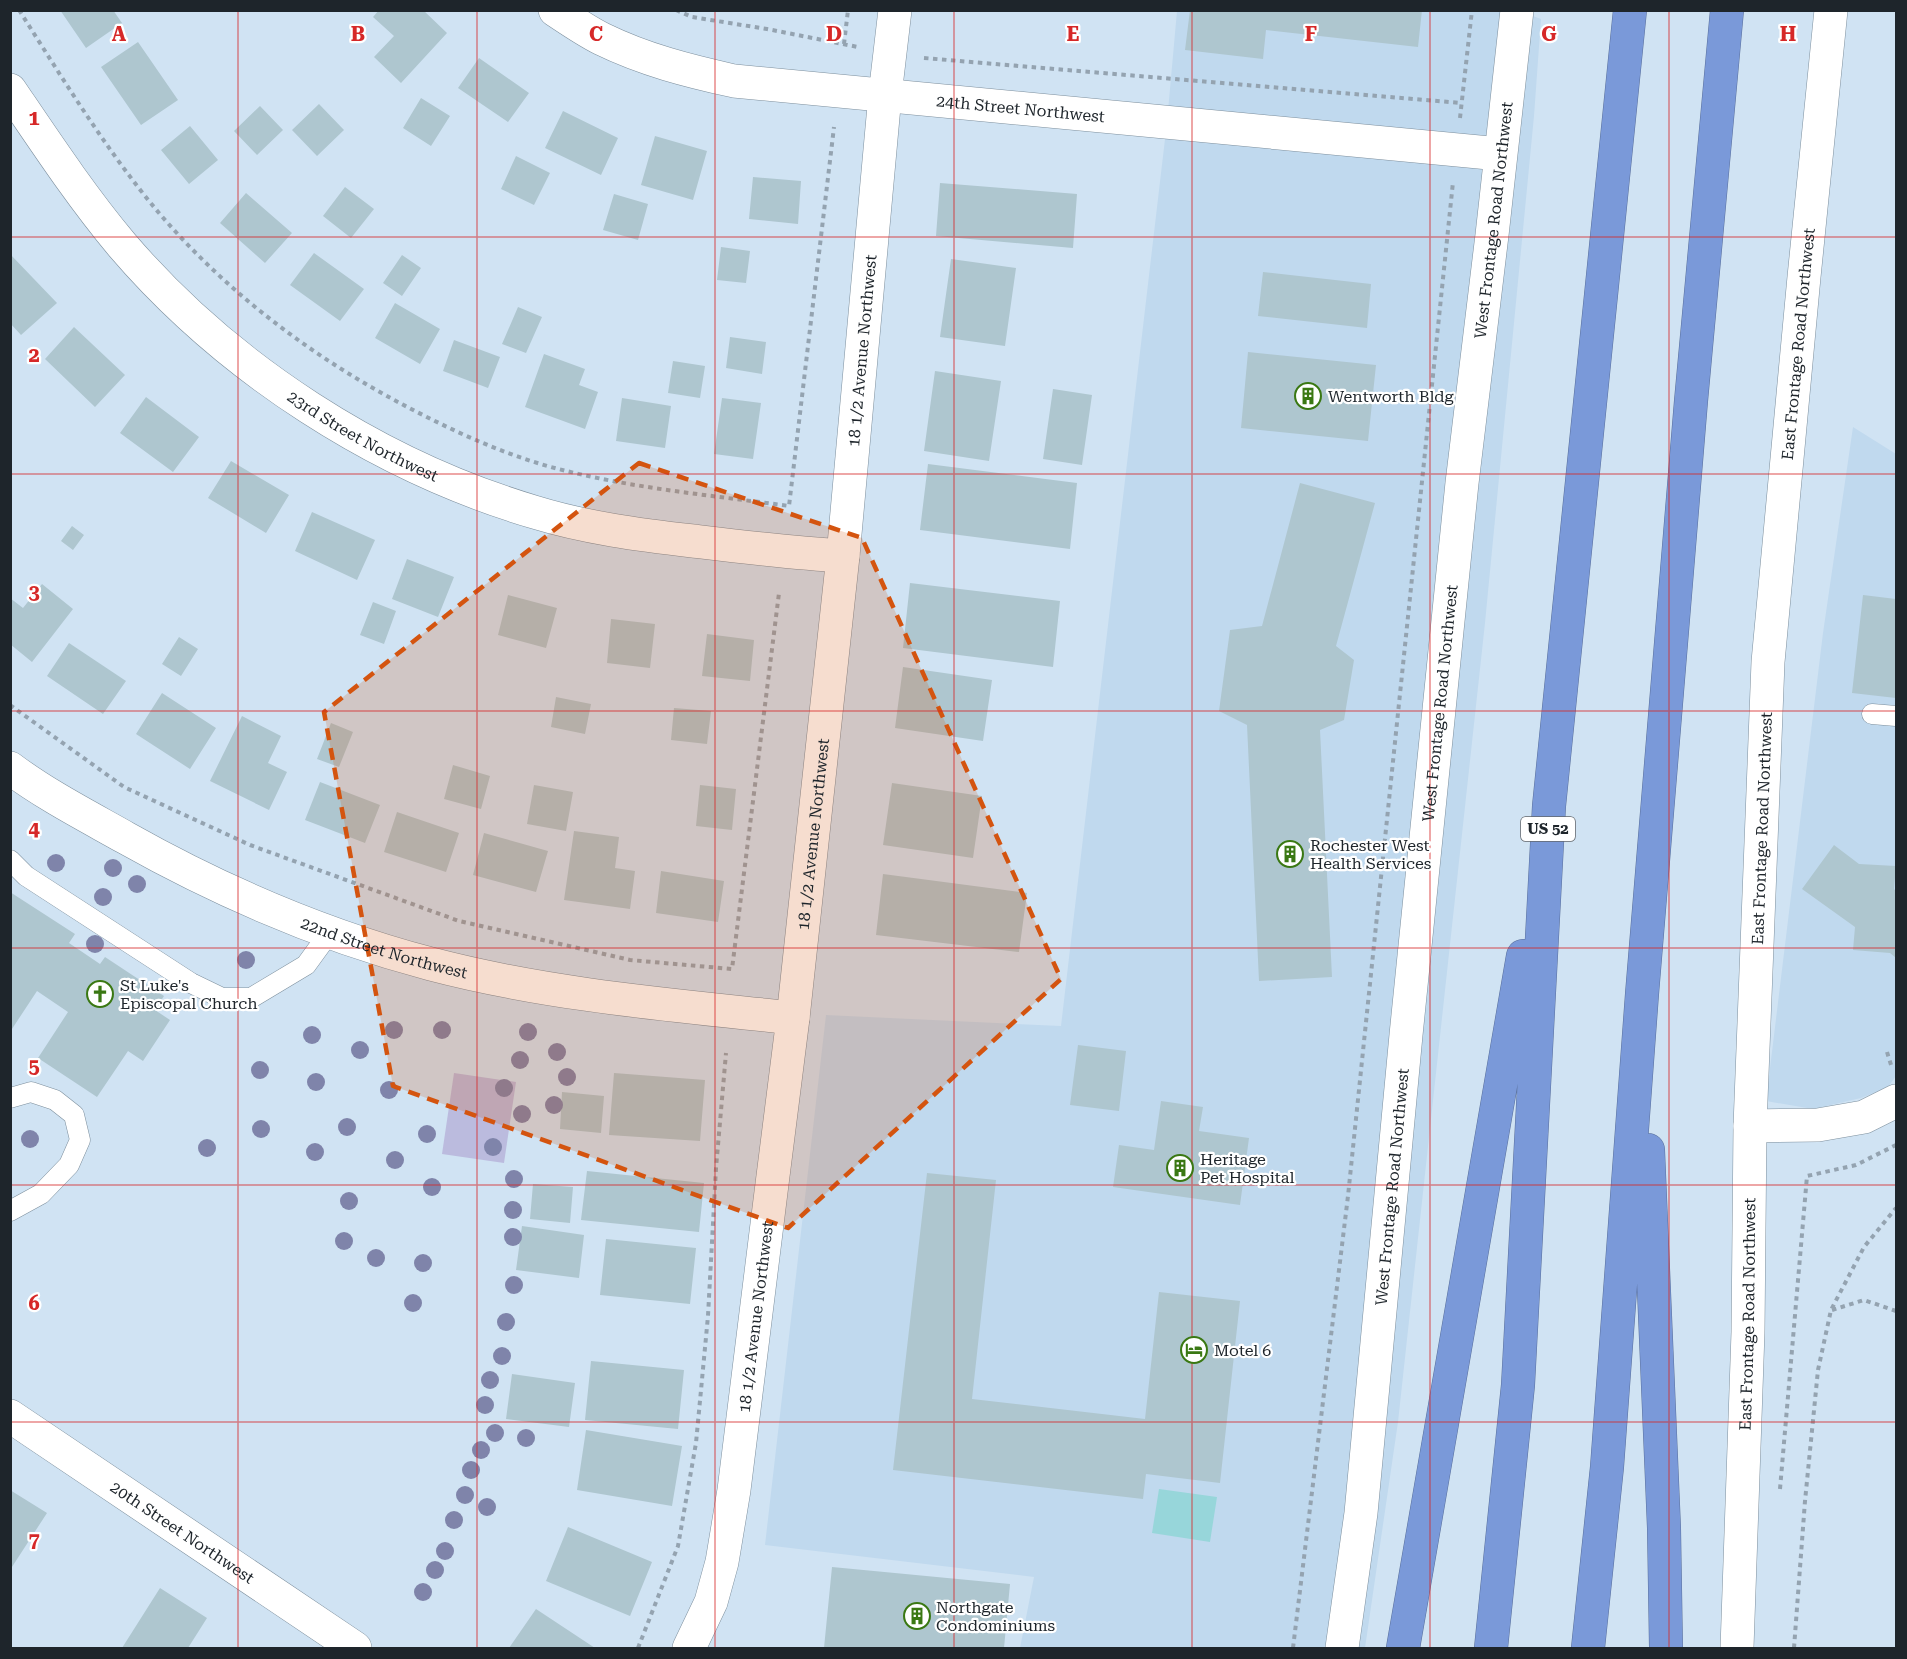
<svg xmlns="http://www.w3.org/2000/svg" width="1907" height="1659" viewBox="0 0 1907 1659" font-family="'Roboto Serif',serif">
	<rect width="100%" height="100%" fill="#d0e3f3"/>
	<path fill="#c0d9ee" d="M1517,10l24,9 -7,97 -49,507 -87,799 -33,226h-345l14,-71 -269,-32 61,-530 235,11 106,-904 10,-111z
		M1853,427l43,27v622l-8,11 -27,11 -48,11 -47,-8 57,-468z"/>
	<path fill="#bbbbde" d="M454,1073l62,9 -12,81 -62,-9z"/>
	<path fill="#97d6da" d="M1159,1489l58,8 -7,45 -58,-9z"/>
	<path fill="#aec6cf" d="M60,10h53l9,13 -36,25z
		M379,10h44l24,23 -46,50 -27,-26 20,-21 -21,-19z
		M1190,10h232l-4,37 -152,-17 -3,29 -78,-9z
		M138,42l40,58 -37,25 -40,-58z
		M479,58l50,35 -21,29 -50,-34z
		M421,98l29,18 -19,30 -28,-18z
		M319,104l25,26 -27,26 -25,-26z
		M260,106l23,24 -26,25 -23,-24z
		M563,111l55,27 -17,37 -56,-27z
		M190,126l28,34 -29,24 -28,-34z
		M655,136l52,15 -14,49 -52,-15z
		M516,156l34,17 -16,32 -33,-16z
		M753,177l48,4 -3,43 -49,-5z
		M940,183l137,11 -4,54 -137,-12z
		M345,187l29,22 -23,29 -28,-22z
		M246,193l46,40 -27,30 -45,-40z
		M614,194l34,10 -10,36 -35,-10z
		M721,247l29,4 -4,32 -29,-3z
		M314,253l50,36 -24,32 -50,-36z
		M10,254l47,49 -36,32 -11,-12z
		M402,255l19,13 -19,28 -19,-13z
		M951,259l65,9 -11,78 -65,-9z
		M1263,272l108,12 -4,44 -109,-12z
		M395,303l45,26 -20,35 -45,-26z
		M518,307l24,10 -16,36 -24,-9z
		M74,327l51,48 -30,32 -50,-48z
		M730,337l36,5 -4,32 -36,-6z
		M454,340l46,17 -12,31 -45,-17z
		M1248,352l128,13 -8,76 -127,-13z
		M544,354l41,15 -6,16 19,7 -13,37 -60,-22z
		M673,361l32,5 -5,32 -32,-5z
		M935,371l66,10 -12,80 -65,-10z
		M1053,389l39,6 -10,70 -39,-6z
		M146,397l53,40 -26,35 -53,-39z
		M622,398l49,8 -6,42 -49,-7z
		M722,398l39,5 -8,56 -39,-5z
		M231,461l58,34 -23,38 -58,-35z
		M928,464l149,19 -7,66 -150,-19z
		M1300,483l75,20 -39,143 18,14 -10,60 -24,10 12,247 -73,4 -12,-256 -28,-14 11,-81 32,-4z
		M312,512l63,28 -18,40 -62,-29z
		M72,526l12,9 -11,15 -12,-9z
		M407,559l47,18 -16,40 -46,-18z
		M910,583l150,18 -7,66 -150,-19z
		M42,584l31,25 -41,53 -22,-18v-46l13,10z
		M508,595l49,13 -11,40 -48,-13z
		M1863,595l33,4v99l-44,-5z
		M373,602l23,9 -12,33 -24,-9z
		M611,619l44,5 -5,44 -43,-5z
		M707,634l47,6 -4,41 -48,-5z
		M179,637l19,12 -17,27 -19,-12z
		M69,643l57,38 -23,33 -56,-38z
		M903,667l89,13 -9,61 -88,-13z
		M162,693l54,35 -26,41 -54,-35z
		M556,697l35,7 -6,30 -34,-7z
		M674,708l37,3 -4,33 -36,-4z
		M242,716l39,20 -13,27 19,9 -18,38 -59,-29z
		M331,723l22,9 -14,35 -22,-8z
		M453,765l37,11 -9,33 -37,-10z
		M320,782l60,23 -15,38 -60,-23z
		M892,783l90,13 -9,62 -90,-13z
		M534,785l39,7 -7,39 -39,-7z
		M700,785l36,4 -4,41 -36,-4z
		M397,812l62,21 -13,39 -62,-20z
		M574,831l45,6 -4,31 20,3 -5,38 -66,-9z
		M484,833l64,18 -12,41 -63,-17z
		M1834,845l25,19 37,2 -2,23 2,2v67l-6,-5 -37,-3 2,-23 -53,-38z
		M661,871l63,10 -6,41 -62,-9z
		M883,874l144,19 -8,59 -143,-17z
		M10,892l65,42 -6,9 31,21 5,-7 59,39 -9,14 15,10 -27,41 -15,-10 -31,46 -59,-39 30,-46 -31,-21 -27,41z
		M1078,1045l48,6 -7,60 -49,-6z
		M614,1073l91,7 -5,61 -91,-6z
		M562,1092l42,4 -3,37 -41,-4z
		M1161,1101l42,6 -4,24 50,7 -9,67 -127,-18 6,-42 35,5z
		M587,1171l117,12 -5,49 -118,-12z
		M927,1173l69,7 -24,219 173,20 14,-127 81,9 -20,182 -74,-9 -3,25 -250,-29z
		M533,1184l40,3 -3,36 -40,-4z
		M522,1226l62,9 -5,43 -63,-8z
		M606,1239l90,9 -6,56 -90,-9z
		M591,1361l93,9 -6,59 -93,-9z
		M512,1374l63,9 -6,44 -63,-8z
		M586,1430l96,16 -10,60 -95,-16z
		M10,1490l37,23 -37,57z
		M568,1527l84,35 -22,54 -84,-35z
		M832,1567l178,17 -6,64h-180z
		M160,1588l47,30 -19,30h-66z
		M536,1609l59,39h-86z"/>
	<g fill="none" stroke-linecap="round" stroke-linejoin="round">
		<defs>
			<path id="lane" d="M1872,714l24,2
				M10,860l16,16 165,107 31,15h29l55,-33 24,-33
				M10,1098l21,-6 24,8 19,15 6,25 -11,25 -28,29 -31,17"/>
			<g id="street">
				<path id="s1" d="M555,10c15,10 31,21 47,29 43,21 87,32 132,42l766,73"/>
				<path id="s2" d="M10,90c36,53 71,106 112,155 106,124 257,221 412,267 52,16 106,23 159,29 50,6 99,12 150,15"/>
				<path id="s3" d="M10,768c36,27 77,48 116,70 96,54 199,98 305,126 118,31 241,41 362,54"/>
				<path id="s4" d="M10,1416l345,232"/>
				<path id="s5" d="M689,1648l22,-46 11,-40 12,-72 39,-314 20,-158 50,-462 42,-461 10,-85"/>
			</g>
			<g id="secondary">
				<path d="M1750,1126l68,-1 46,-8 32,-16"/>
				<path id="s6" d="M1342,1648l19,-135 45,-478 56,-552 30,-248 25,-225"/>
				<path id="s7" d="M1737,1648l11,-316 2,-206 18,-464 36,-385 27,-267"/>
			</g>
			<path id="highway" d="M1648,1150l16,378 2,120
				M1403,1648l120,-692
				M1491,1648l27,-263 31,-579 81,-796
				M1588,1648l19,-181 35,-473 49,-593 36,-391"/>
		</defs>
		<use href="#lane" stroke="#7d8f9d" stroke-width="21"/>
		<use href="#street" stroke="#7d8f9d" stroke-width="34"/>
		<use href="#secondary" stroke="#7d8f9d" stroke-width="34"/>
		<use href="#highway" stroke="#5a709c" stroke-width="34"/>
		<path stroke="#94a3b0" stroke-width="4" stroke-dasharray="4.5 4.5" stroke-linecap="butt" d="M19,10c44,69 87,140 140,203 72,84 160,149 258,199 43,22 87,42 134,55 77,21 159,28 238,39l45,-379
			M676,10l16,7 75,12 91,18
			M844,44l4,-34
			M924,58l537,45
			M1460,118l12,-108
			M10,705l114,82 126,58 209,76 171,39 102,9 47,-376
			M1887,1052l5,16
			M1832,1310l32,-10 32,11
			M1780,1489l27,-313 49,-11 40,-20
			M638,1648l40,-102 18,-103 12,-127 8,-148 10,-115
			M1293,1648l55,-452 105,-1014
			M1794,1648l11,-147 13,-131 13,-60 33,-63 32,-39"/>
		<use href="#lane" stroke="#fff" stroke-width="20"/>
		<use href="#street" stroke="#fff" stroke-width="33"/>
		<use href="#secondary" stroke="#fff" stroke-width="33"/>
		<use href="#highway" stroke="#7a99d9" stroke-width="33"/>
	</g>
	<g fill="#7f84aa">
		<circle cx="56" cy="863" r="9"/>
		<circle cx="113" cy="868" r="9"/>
		<circle cx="137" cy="884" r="9"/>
		<circle cx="103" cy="897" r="9"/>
		<circle cx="95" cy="944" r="9"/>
		<circle cx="246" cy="960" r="9"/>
		<circle cx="394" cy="1030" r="9"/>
		<circle cx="442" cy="1030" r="9"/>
		<circle cx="528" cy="1032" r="9"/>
		<circle cx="312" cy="1035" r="9"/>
		<circle cx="360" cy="1050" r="9"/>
		<circle cx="557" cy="1052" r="9"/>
		<circle cx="520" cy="1060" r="9"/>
		<circle cx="260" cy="1070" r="9"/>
		<circle cx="567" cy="1077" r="9"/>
		<circle cx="316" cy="1082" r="9"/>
		<circle cx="504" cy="1088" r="9"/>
		<circle cx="389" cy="1090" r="9"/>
		<circle cx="554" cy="1105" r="9"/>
		<circle cx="522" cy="1114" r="9"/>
		<circle cx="347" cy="1127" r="9"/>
		<circle cx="261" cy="1129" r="9"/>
		<circle cx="427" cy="1134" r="9"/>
		<circle cx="30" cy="1139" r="9"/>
		<circle cx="493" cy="1147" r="9"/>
		<circle cx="207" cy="1148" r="9"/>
		<circle cx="315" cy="1152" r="9"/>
		<circle cx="395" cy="1160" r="9"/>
		<circle cx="514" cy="1179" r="9"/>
		<circle cx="432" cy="1187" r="9"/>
		<circle cx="349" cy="1201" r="9"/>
		<circle cx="513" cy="1210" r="9"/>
		<circle cx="513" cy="1237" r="9"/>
		<circle cx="344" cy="1241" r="9"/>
		<circle cx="376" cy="1258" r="9"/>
		<circle cx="423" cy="1263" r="9"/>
		<circle cx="514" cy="1285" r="9"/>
		<circle cx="413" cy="1303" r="9"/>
		<circle cx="506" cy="1322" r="9"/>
		<circle cx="502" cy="1356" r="9"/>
		<circle cx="490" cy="1380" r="9"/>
		<circle cx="485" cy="1405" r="9"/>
		<circle cx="495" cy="1433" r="9"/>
		<circle cx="526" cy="1438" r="9"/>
		<circle cx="481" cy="1450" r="9"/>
		<circle cx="471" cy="1470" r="9"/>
		<circle cx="465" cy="1495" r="9"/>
		<circle cx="487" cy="1507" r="9"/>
		<circle cx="454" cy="1520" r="9"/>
		<circle cx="445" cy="1551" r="9"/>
		<circle cx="435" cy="1570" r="9"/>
		<circle cx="423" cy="1592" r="9"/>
	</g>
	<path fill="#d4540f" fill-opacity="0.2" stroke="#d4540f" stroke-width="4.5" stroke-dasharray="12 8" stroke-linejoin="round" d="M639,463l223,75 199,441 -273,249 -395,-142 -69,-374z"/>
	<path fill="none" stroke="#d62828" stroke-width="1.5" stroke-opacity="0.55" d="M238,10v1638M477,10v1638M715,10v1638M954,10v1638M1192,10v1638M1430,10v1638M1669,10v1638M10,237h1886M10,474h1886M10,711h1886M10,948h1886M10,1185h1886M10,1422h1886"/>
	<defs>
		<symbol id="building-ring" viewBox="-11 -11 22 22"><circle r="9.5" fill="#fff" stroke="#3a7813" stroke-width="1.5"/><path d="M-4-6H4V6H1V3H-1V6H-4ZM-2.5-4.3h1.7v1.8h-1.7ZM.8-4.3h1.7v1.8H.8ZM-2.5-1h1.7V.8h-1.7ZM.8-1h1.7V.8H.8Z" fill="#3a7813"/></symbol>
		<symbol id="church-ring" viewBox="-11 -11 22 22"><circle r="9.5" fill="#fff" stroke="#3a7813" stroke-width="1.5"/><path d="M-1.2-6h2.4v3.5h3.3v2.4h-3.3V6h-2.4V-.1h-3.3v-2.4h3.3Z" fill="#3a7813"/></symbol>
		<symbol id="hotel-ring" viewBox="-11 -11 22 22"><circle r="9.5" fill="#fff" stroke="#3a7813" stroke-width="1.5"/><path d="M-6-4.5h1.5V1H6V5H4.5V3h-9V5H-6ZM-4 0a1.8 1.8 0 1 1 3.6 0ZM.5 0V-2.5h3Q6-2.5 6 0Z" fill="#3a7813"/></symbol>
	</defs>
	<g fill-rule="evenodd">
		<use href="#building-ring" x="1293" y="381" width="30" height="30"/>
		<use href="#building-ring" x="1275" y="839" width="30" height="30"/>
		<use href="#church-ring" x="85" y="979" width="30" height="30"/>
		<use href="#building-ring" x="1165" y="1153" width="30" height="30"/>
		<use href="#hotel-ring" x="1179" y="1335" width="30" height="30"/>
		<use href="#building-ring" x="902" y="1601" width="30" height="30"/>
	</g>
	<g text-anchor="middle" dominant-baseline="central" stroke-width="4.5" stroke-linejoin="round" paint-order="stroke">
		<rect fill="#fff" stroke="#62666b" stroke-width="1.5" x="1521" y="817" width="54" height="24" rx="4.5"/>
		<g font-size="15" font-weight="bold" fill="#1e252b">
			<text x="1548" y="829">US 52</text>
		</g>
		<g font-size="16" fill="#1e252b" stroke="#fff">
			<text stroke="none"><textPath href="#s1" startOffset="482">24th Street Northwest</textPath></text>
			<text stroke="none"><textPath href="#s6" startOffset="1436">West Frontage Road Northwest</textPath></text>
			<text stroke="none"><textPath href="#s7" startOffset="1306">East Frontage Road Northwest</textPath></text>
			<text stroke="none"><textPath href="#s5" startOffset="1312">18 1/2 Avenue Northwest</textPath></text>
			<text stroke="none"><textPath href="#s2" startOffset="501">23rd Street Northwest</textPath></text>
			<text stroke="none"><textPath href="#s6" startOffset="950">West Frontage Road Northwest</textPath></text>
			<text stroke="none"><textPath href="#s7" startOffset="820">East Frontage Road Northwest</textPath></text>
			<text stroke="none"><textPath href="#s5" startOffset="826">18 1/2 Avenue Northwest</textPath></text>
			<text stroke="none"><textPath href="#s3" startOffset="417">22nd Street Northwest</textPath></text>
			<text stroke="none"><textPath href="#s6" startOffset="464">West Frontage Road Northwest</textPath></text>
			<text stroke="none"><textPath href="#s7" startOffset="334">East Frontage Road Northwest</textPath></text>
			<text stroke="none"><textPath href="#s5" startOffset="340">18 1/2 Avenue Northwest</textPath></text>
			<text stroke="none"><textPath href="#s4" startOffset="208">20th Street Northwest</textPath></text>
		</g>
		<g font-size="16" fill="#1e252b" stroke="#fff" text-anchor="start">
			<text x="1328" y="396">Wentworth Bldg</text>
			<text x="1310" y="845">Rochester West<tspan x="1310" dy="18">Health Services</tspan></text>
			<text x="120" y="985">St Luke's<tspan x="120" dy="18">Episcopal Church</tspan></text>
			<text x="1200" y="1159">Heritage<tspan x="1200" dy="18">Pet Hospital</tspan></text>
			<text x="1214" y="1350">Motel 6</text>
			<text x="936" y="1607">Northgate<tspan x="936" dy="18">Condominiums</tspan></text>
		</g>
	</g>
	<g font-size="20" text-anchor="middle" font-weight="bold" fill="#d62828" stroke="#fff" stroke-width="4.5" stroke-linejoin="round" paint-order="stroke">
		<text x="119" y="41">A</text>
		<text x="358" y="41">B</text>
		<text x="596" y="41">C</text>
		<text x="834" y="41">D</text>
		<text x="1073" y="41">E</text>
		<text x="1311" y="41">F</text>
		<text x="1549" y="41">G</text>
		<text x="1788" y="41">H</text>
		<text x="34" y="125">1</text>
		<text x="34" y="362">2</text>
		<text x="34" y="599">3</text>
		<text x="34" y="836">4</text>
		<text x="34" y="1073">5</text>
		<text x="34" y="1310">6</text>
		<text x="34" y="1547">7</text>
	</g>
	<rect width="1907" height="1659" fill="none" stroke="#1e252b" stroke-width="24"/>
</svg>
